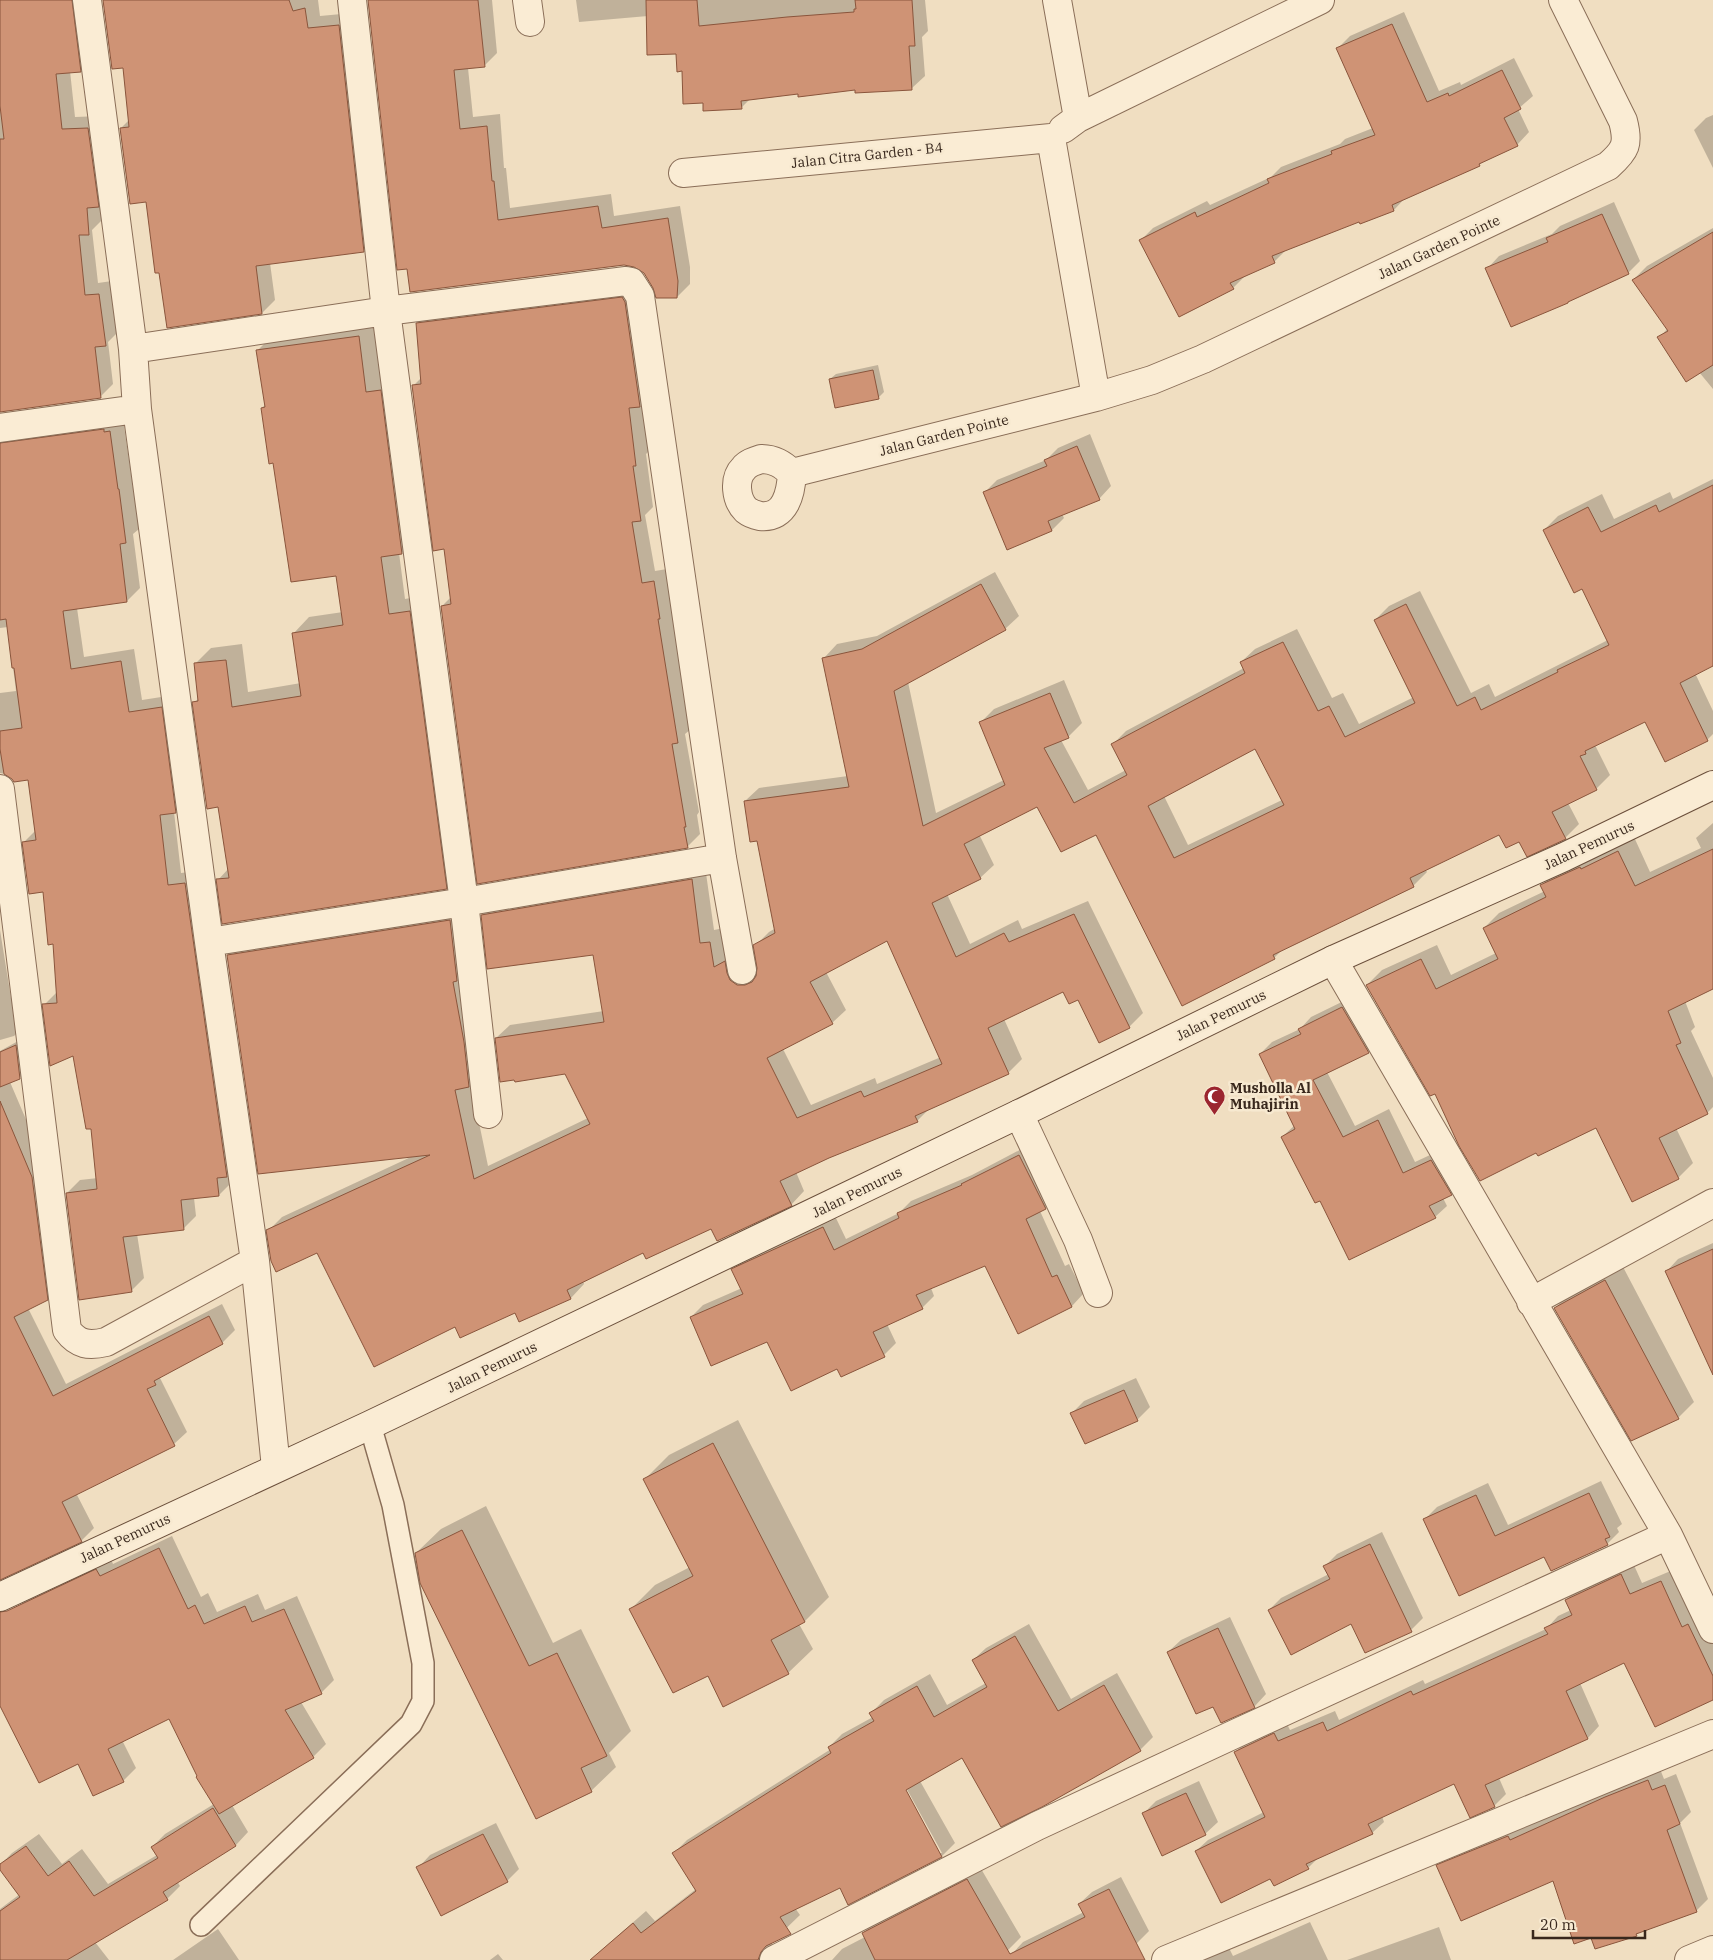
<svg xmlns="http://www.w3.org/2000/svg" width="1713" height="1960" viewBox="0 0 1713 1960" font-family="'IBM Plex Serif',serif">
	<rect width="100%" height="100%" fill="#f0dec1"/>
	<path fill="#0003" fill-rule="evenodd" d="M0,0h85l8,57 -13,13 -10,1 5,46 26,-1 1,104 -10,10 6,53 14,-2 6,51 -10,10 5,42 -13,13 -100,14z
		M104,0h214l2,16 32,-3 24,225 -13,13 -93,12 5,37 -13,13 -102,-42 -13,-70 -26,-73 9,-9 -6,-52z
		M369,0h123l5,53 -13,13 -16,2 5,49 27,-3 4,54h2l4,40 101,-14 3,22 66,-10 10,61v17l-13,13 -23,-10 -9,-15 -10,-6 -11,-2 -213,27z
		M576,0h349l3,31 -6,6 3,39 -13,12 -56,1 -57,4 -49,6 -9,9 -37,-7 -21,-31 -6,-17 -29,-37 -69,6z
		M1404,12l35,79 21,-9 1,3 53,-27 19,38 -15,13 11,23 -12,13 -33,16 -5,4 -73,32 -12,13 -33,12 -1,-2 -73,29 -13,13 -29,14 -12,12 -92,-48 12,-12 54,-27 3,4 61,-28 10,-10 59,-23 5,-5 28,-11 -35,-80 12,-12z
		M1713,115v53l-19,-38 12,-12z
		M1614,202l26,59 -12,12 -141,-4 12,-13 53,-22 8,-8z
		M1713,228v161l-14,-17 -40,-34 9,-10 -35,-48 14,-14z
		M635,285l14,166 -3,3 7,53 -8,8 10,56 12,-2 4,37 20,123 -6,5 14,78 -2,3 3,19 -13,13 -245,-241 9,-9 -6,-49 -32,-162 9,-9 -5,-54 13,-13z
		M375,321l43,216 -16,16h-3l6,46 21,-4 36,277 -16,16 -228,-8 11,-12 -9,-62 -26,-103 5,-5 -4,-34 16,-16 31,-4 6,48 53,-9 -8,-49 16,-17 34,-5 -6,-37 -63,-113 -12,-54 3,-3 -7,-55 16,-16z
		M878,365l6,27 -6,6 -48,-19 6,-5z
		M123,419l16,110 -6,5 7,54 -13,13 -50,7 7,49 50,-8 8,51 32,-5 14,104 -14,13 7,61 17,-2 34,311 -13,13 -25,3 2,18 -13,13 -46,5 7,44 -13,13 -64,-98 13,-13 18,-2 -6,-51 -18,-73 -30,-49 13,-13 -3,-49 -10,-51 -14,2 -6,-52 12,-12 -7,-51 -29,-6v-80l16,-2 -8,-64 -8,1v-205z
		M1090,434l21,52 -12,13 -37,15 2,4 -12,12 -45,18 -23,-55 13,-13 49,-20 12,-12z
		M1713,479v186l-18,8 18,38v23l-6,6 -62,-20 -50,25 15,30 -14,14 -28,14 11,21 -14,14 -45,2 -20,-7 -75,36 2,3 -14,14 -130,63 -9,9 -178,-125 -58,-28 -59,29 15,31 -14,13 -33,16 23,50 48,-24 4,9 66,-28 55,112 -14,14 -65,-37 -60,29 18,40 -14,14 -78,35 -13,13 -88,35 -33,16 8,19 -13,14 -79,23 -68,24 -61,29 1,3 -13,14 -51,23 -5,-9 -59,14 -139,-75 -49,-20 14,-14 131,-61 -185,-201 14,-13 222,-35 18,166 -11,11 17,82 100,-48 -22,-45 -70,-35 14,-13 94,-14 -10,-58 -112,-38 14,-13 209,-36 9,64 10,-2 27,44h7l-3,-26 14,-14 7,-4 -18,-88 -13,-39 14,-13 89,-12 -24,-118 13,-14 40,-8 118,-64 24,44 -14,13 -97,53 28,131 68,-33 -24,-57 14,-14 70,-29 18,43 -14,14 -7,3 27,50 38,-20 -13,-26 13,-13 118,-63 -3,-6 14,-13 42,-20 35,69 11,-5 16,31 55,-27 -39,-77 14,-14 31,-15 51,102 18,-9 6,13 113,-57 -26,-52 -38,-58 14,-14 44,-22 12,25 56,-27 3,7zM1256,747l26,53 -94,45 -24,-49zM888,939l53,118 -64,27 -2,-6 -64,27 -28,-56 49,-26 14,-13 -20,-38z
		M1713,823v165l-28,13 10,26 -4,4 22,47v29l-6,6 -31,15 17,35 -15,15 -82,-51 -161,-35 -68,-107 15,-15 55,-25 14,30 45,-22 -12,-25 15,-15 46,-22 -3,-6 15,-15 77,-33 16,35 51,-24 -5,-10z
		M0,930l11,68 13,-2 3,27 -13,13 -14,4z
		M1354,996l26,44 -12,12 -41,20 28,54 34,-17 26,53 28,-13 20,33 -12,12 -8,4 4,8 -12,11 -114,-18 -39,-62 13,-12 -35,-71 12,-12 28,-13 11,-12z
		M29,1035l4,30 -14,13 -9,4 35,82 15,122 -13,13 -19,9 38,76 156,-80 13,26 -13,13 -57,30 -5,5 27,54 -13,12 -98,49 18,35 -13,13 -79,36 -2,-4v-522z
		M1031,1144l27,52 -13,12 -5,3 25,55 4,-2 15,29 -12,13 -53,26 -34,-68 -54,24 3,8 -12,12 -35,16 9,19 -12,12 -46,12 -71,-27 -76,-23 12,-12 39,-17 -10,-18 13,-13 90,-41 11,23 53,-26 12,-12 61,-26z
		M1713,1243v129l-47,-100 12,-13z
		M1622,1265l72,137 -16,16 -123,-110 16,-16z
		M1136,1378l14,29 -13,13 -65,-7 12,-12z
		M738,1420l91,177 -24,24 -6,3 14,25 -25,24 -80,1 -77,-65 24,-24 35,-18 -45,-88 24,-24z
		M1601,1481l21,43 -5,4 2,4 -12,12 -62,11 -120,-36 12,-12 51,-24 20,42z
		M486,1506l67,137 28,-14 50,102 -22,22 7,14 -25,24 -175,-238 25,-24z
		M1382,1532l41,86 -12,12 -142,-20 12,-12 48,-24 -4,-8 12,-12z
		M172,1536l29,61 7,-4 9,19 41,-18 7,16 32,-14 37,84 -13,13 -20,9 25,42 -13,13 -81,48 16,27 -12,13 -59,36 3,5 -13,13 -72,43 14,18h-109v-51l20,-15 -20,-27v-2l12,-12 27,-19 23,30 20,-15 26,35 49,-29 -5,-8 13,-13 49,-30 -45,-87 -47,23 14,28 -13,13 -45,-18 -78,-60v-76l31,-33 79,-37 3,7z
		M1633,1563l9,20 31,-13 40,70v59l-89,-37 -44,21 19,43 -11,12 -89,40 7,16 -12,12 -40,-24 -72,34 2,6 -12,11 -53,24 -11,11 -37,9 -75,-26 12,-11 56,-28 -28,-60 11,-12 39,-18 4,8 45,-19 4,9 84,-40 2,4 121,-55 12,-13 13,-6 -5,-10 12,-12z
		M1230,1617l36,77 -12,13 -86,-55 13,-12z
		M1029,1624l42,75 46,-26 36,64 -13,13 -178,7 -42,24 35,62 -13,13 -93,47 -8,-17 -46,22 5,7 -28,27v12l8,6h-190l56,-49 9,10 41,-32 -22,-36 13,-13 144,-91 -2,-2 13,-13 31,-17 -2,-4 13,-13 46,-26 17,31 39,-22 -13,-23 13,-12zM904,1784l38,69h-3l-37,-68z
		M1660,1769l4,10 12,-5 15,38 -11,11 28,76 -12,12 -57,21 -3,3 -44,2 -38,-58 -117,-13 12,-12 71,-29 1,4 97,-43z
		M1199,1781l19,41 -13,12 -61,-21 12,-12z
		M496,1823l23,46 -12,12 -89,-13 12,-13z
		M980,1867l41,70 -13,13 -19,10h-157l10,-11 23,-12 -2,-4 13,-13z
		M1121,1877l28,54 -12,12 -33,17h-91l-2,-5 12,-13 61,-30 -5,-8 13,-12z
		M1310,1922l18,38h-125l26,-12 4,8z
		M1439,1927l12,33h-104z
		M218,1929l21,31h-66z
		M498,1954l5,6h-13z"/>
	<path fill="#cf9375" stroke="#8a553c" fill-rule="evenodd" d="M0,0h72l9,72 -25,2 6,55 26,-1 11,79 -12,1 2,27h-10l6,60 14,-1 7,52 -11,1 6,51 -101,14v-273h4l-4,-33z
		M103,0h186l4,11 12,-3 3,20 31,-3 25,227 -108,14 6,48 -95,14 -8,-55h-4l-9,-71 -16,2 -10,-76 9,-1 -6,-59 -11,1z
		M368,0h110l7,67 -31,3 6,59 27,-3 5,55h2l4,39 100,-14 4,22 66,-10 10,63 -1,17h-21l-3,-10 -9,-15 -10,-6 -10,-2 -214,27 -3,-23 -10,1z
		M646,0h51l2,26 88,-9 67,-5v-3h2l-1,-9h57l3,46h-6l3,44 -57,3v-3l-57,7v-3l-57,7 1,8 -39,2v-8l-20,1 -1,-33 -5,1 -1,-18 -29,1z
		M1392,24l35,78 21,-9 1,3 53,-26 19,39 -17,9 14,28 -39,18 1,2 -88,39 2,6 -34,13 -1,-2 -87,34 3,7 -45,20 4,6 -55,28 -40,-77 56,-28 2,5 72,-34 -2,-4 65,-25 -1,-3 44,-16 -39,-87z
		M1602,214l27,60 -61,28v1l-57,24 -26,-59 63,-26 -2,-4z
		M1713,232v133l-27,17 -29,-45 11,-6 -36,-51z
		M622,297l3,5 15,105 -11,1 7,58h-3l8,55 -9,1 10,61 12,-2 6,38h-2l20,124 -6,1 14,83h-2l4,21 -211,36 -36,-278 10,-2 -7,-55 -11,2 -21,-166 9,-1 -5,-61z
		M359,336l7,56 15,-2 21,164 -21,3 8,57 21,-3 37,278 -225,35 -6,-45 13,-1 -11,-71 -11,2 -15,-107 6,-1 -4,-38 32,-3 6,47 69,-11 -9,-63 51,-8 -7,-49 -45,6 -18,-119 -4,1 -8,-56 4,-1 -9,-57z
		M873,370l6,29 -44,9 -6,-29z
		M104,429v3l6,-1 8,58h1l7,54 -6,1 7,58 -64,9 8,58 50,-8 8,51 33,-5 14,106 -16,2 8,70 17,-2 42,294 -10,1 2,18 -38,4 3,30 -61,7 9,55 -53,8 -13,-107 31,-4 -6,-60h-5l-13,-73 -23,10 -8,-62 15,-1 -4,-59 -5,1 -5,-53 -14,2 -7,-52 14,-2 -8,-60 -14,2 -2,-3 -8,-5 -4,-25v-18l22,-3 -8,-60h-2l-6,-49 -6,1v-177z
		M1077,446l23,54 -52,21 4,10 -45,19 -24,-58 64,-26 -3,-6z
		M1713,485v181l-33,17 28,58 -43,21 -20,-40 -60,29 1,3 -6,2 17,34 -45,22 14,27 -39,18 -8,-15 -13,6 -7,-13 -89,43 4,9 -141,68 2,4 -93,47 -86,-171 -35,17 -24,-45 -73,37 17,35 -49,24 24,54 48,-24 5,9 65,-28 56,114 -31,15 -21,-43 -9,4 -6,-12 -75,36 21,46 -94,42 3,6 -89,36 -49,23 12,25 -75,35 -6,-12 -65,30 -3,-6 -76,37 4,9 -52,23 -4,-9 -55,25 -5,-11 -81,40 -57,-114 -41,19 -5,-11 -5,-31 164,-75 -172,19 -31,-219 223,-35 7,61 -4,1 11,60 5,45 -14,3 19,89 116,-55 -25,-50 -50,8 -1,-2 -14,2 -5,-44 109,-16 -11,-67 -106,14 -6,-54 211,-36 8,64 10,-1 4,25 11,-6 2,12 3,7 7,5h8l7,-3 4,-6 1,-8 -4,-23 22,-12 -18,-92 -7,1 -6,-41 105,-14 -27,-129 40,-9 119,-65 25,46 -112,61 29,135 82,-41 -26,-63 71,-29 19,45 -25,10 30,55 53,-28 -16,-31 134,-71 -5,-11 43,-20 35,69 11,-5 16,31 70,-34 -41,-83 32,-16 51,102 18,-9 6,13 77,-38 -1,-2 52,-25 -27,-56 -8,4 -31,-63 45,-23 13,25 55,-27 3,7zM1255,749l29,56 -110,53 -26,-52zM887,941l55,123 -78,33 -3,-6 -64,27 -30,-60 66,-34 -23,-42z
		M1713,849v140l-45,22 13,32 -5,2 32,69 -49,24 20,41 -47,23 -36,-74 -58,28 -2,-3 -56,28 -21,-35 -24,-52 -5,2 -64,-111 55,-26 15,30 62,-30 -15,-31 63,-31 -6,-12 40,-18 1,2 37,-18 17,35z
		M1342,1007l27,46 -56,27 30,57 35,-17 25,53 28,-13 21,35 -23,11 7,12 -87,42 -29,-59 -5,2 -34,-66 14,-8 -36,-75 42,-20 -3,-5z
		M16,1045l4,34 -20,8v-35z
		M0,1101l32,76 16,123 -34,17 39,79 156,-80 14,28 -69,37 2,4 -9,4 28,57 -113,56 20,40 -82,38z
		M1019,1155l27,54 -20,10 26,58 5,-2 15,32 -54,27 -33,-68 -69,29 7,14 -50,23 12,25 -44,20 -4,-8 -46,22 -24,-49 -56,24 -21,-49 53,-23 -12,-25 92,-42 11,23 65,-32 -2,-5 65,-28 -1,-1z
		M1713,1249v126l-48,-104z
		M1605,1280l74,139 -48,22 -77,-133z
		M1124,1390l14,31 -53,23 -15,-31z
		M713,1443l92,179 -34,18 18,34 -66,33 -15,-31 -35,17 -44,-84 64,-33 -50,-97z
		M1589,1493l21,44 -5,2 3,6 -57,26 -7,-14 -85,39 -36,-77 53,-24 19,41z
		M462,1530l67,136 28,-13 50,103 -26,12 11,24 -56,27 -116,-236 -5,-30z
		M1370,1544l42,88 -47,21 -14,-29 -60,31 -23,-45 62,-31 -7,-13z
		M159,1548l29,61 7,-4 9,19 41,-18 7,16 32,-13 38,85 -37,16 29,48 -95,56 -23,-37 1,-1 -28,-57 -61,30 16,33 -31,14 -15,-32 -39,19 -39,-77v-94l7,-1 89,-42 4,7z
		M1621,1574l9,20 31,-13 21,46 6,-3 25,52v24l-58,27 -31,-64 -58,28 22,48 -103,46 10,22 -25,11 -16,-34 -86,40 5,10 -67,30 3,5 -35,17 -4,-7 -49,24 -26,-52 70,-34 -31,-65 40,-19 4,8 45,-19 4,9 84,-40 2,4 135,-61 -4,-6 28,-13 -7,-15z
		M1218,1628l37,80 -34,15 -8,-16 -17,7 -29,-62z
		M1015,1636l43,75 46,-26 37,66 -99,56 -41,20 -39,-69 -56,32 36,67 -94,48 -8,-17 -60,29 11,17 -25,12 -5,6 -3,8h-168l43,-37 8,10 55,-42 -24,-38 159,-100 -3,-6 46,-26 -5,-8 48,-27 17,31 53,-30 -15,-27z
		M1648,1780l4,10 13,-5 15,39 -13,6 30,82 -61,22 1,2 -42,13 -4,-11 -17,6 -21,-63 -92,40 -25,-56 72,-29 2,4 95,-43z
		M1186,1793l20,42 -44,21 -20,-43z
		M213,1808l23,38 -73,46 5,8 -101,60h-67v-49l20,-14 -20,-27v-6l26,-18 22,30 21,-15 25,35 64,-38 -7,-11z
		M483,1834l25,48 -67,34 -25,-49z
		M967,1879l43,75 75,-37 -7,-13 31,-15 36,71h-270l-13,-27z"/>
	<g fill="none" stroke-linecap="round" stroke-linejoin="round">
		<defs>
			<path id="lane" d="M201,1925l210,-201 12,-23v-38l-30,-158 -23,-80"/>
			<path id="street" d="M87,0l46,349 4,60 72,533 46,319 21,207
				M352,0l34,311 78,591 24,212
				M527,0l3,22
				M1057,0l21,118 -15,11
				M1078,118l242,-118
				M1051,138l45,259
				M683,173l368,-35
				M133,349l253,-38 240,-30 5,1 9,14 82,562 20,112
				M0,428l137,-19
				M761,459c13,0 21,5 31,14 -1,19 -6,46 -32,43 -5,-1 -9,-2 -14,-6 -10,-10 -13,-31 -2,-42 4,-5 11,-7 17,-9z
				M792,473l304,-76 56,-17 51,-21 405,-193c18,-16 21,-22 15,-45l-60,-121
				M0,789l67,541c11,15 22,16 39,12l149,-81
				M209,942l255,-40 258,-44
				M1333,960l335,575 45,94
				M1019,1114l59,126 20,53
				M1531,1302l182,-99
				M774,1960l263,-134 202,-94 429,-197
				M1166,1960l547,-226
				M1689,1960l24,-10"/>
			<path id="secondary" d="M0,1597l370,-172 649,-311 314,-154 231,-103 149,-72"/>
		</defs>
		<use href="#lane" stroke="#8a6e58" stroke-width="24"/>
		<use href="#street" stroke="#8a6e58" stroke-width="30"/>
		<use href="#secondary" stroke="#6b4f3b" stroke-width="30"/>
		<use href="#lane" stroke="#faecd4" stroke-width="21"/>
		<use href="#street" stroke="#faecd4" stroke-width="28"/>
		<use href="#secondary" stroke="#faecd4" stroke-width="28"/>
	</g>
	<defs>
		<symbol id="mosque-pin" viewBox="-11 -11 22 30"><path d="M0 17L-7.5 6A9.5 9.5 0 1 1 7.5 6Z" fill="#9b252f" stroke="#f7e9d0"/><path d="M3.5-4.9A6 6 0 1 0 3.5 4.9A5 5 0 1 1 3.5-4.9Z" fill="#fff"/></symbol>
	</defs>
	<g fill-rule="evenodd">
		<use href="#mosque-pin" x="1202" y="1084" width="25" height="34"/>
	</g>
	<g text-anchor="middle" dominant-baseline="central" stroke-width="5" stroke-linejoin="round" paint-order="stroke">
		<g font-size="14" fill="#39281d" stroke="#f7e9d0">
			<text transform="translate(867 155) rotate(-6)">Jalan Citra Garden - B4</text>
			<text transform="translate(1439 247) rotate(-25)">Jalan Garden Pointe</text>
			<text transform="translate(944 435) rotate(-14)">Jalan Garden Pointe</text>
			<text transform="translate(1589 845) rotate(-25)">Jalan Pemurus</text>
			<text transform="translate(1221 1015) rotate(-26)">Jalan Pemurus</text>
			<text transform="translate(857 1192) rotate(-26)">Jalan Pemurus</text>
			<text transform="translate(492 1367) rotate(-26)">Jalan Pemurus</text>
			<text transform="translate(125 1538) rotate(-25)">Jalan Pemurus</text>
		</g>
		<g font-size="14" font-weight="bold" fill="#39281d" stroke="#f7e9d0" text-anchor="start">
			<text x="1230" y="1088">Musholla Al<tspan x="1230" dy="16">Muhajirin</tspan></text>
		</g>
	</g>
	<path d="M1533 1930v8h112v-8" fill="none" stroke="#39281d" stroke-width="2.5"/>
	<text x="1540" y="1930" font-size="15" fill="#39281d" stroke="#f7e9d0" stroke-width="4" paint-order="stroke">20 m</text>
</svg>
